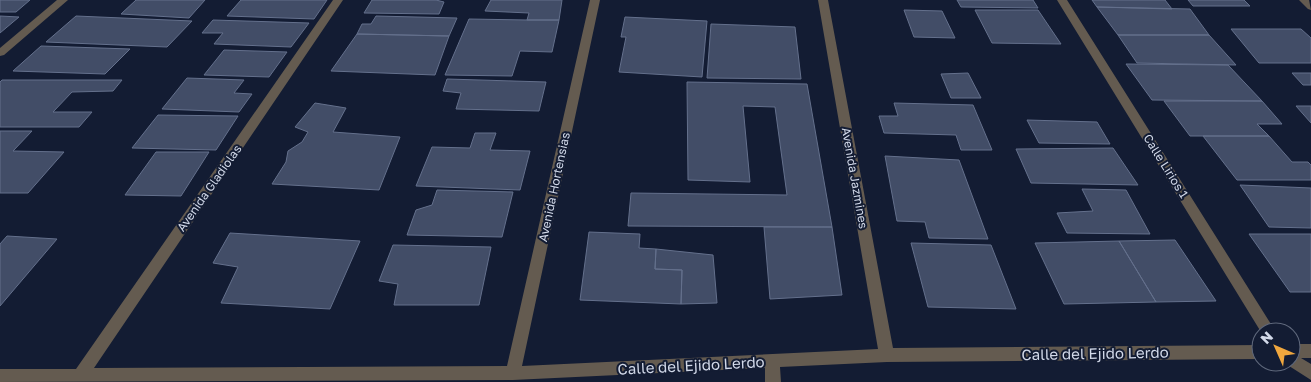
<svg xmlns="http://www.w3.org/2000/svg" width="1311" height="382" viewBox="0 0 1311 382" font-family="'Golos Text',sans-serif">
	<rect width="100%" height="100%" fill="#131c33"/>
	<path fill="#424d67" stroke="#64708c" d="M0,0h30l-14,12h-16z
		M136,0h69l-16,18 -68,-4z
		M241,0h86l-13,19 -87,-3z
		M372,0h64l8,2 -5,12 -75,-1z
		M491,0h71l-3,20h-32l2,-7 -44,-2z
		M957,0h76l5,8 -77,-1z
		M1092,0h73l7,9 -75,-2z
		M1188,0h56l6,6h-57z
		M1097,7l93,2 19,26h-91z
		M904,10l38,1 13,27 -41,-1z
		M975,10h63l23,34 -69,-1z
		M0,16l19,1 -19,16z
		M76,16l116,5 -25,26 -121,-5z
		M376,16l81,2 -8,18 -92,-2 5,-10h9z
		M625,17l82,4 -5,56 -83,-5 7,-35h-5z
		M469,19l58,1h32l-7,32 -32,-1 -8,25 -67,-1z
		M213,20l96,3 -18,24 -77,-3 9,-11h-21z
		M711,24l84,3 6,52 -94,-1z
		M1231,29h70l10,9v25h-52z
		M357,34l92,2 -14,39 -104,-4z
		M1118,35h91l27,30 -99,-2z
		M41,46l89,3 -25,25 -92,-3z
		M224,50l63,2 -18,25 -65,-2z
		M1126,64l102,1 34,36 -110,-1z
		M968,73l13,25h-30l-10,-24z
		M1292,73h19v12h-8z
		M187,78l57,2 -10,13 18,1 -13,18 -77,-3z
		M447,79l99,3 -7,29 -83,-2 5,-16 -18,-2z
		M2,80h120l-9,11 -41,1 -19,20h39l-13,15h-79v-45z
		M687,82l120,2 25,143 -204,-1 3,-33 156,2 -12,-88 -32,-1 7,76 -62,-2z
		M1164,101h98l20,23h-25l12,12h-79z
		M315,103l31,5 -13,24 67,5 -21,53 -107,-6 14,-22 2,-11 14,-9 6,-10 -13,-5z
		M894,103l79,2 19,45h-31l-5,-15 -72,-2 -5,-17h19z
		M1296,106h15v17z
		M158,115l80,1 -22,34 -84,-2z
		M1027,120l70,2 13,22 -71,-1z
		M0,131h32l-19,20 51,1 -36,41h-28z
		M475,133h21l-6,17 40,1 -10,39 -104,-4 16,-39 38,1z
		M1203,136h66l23,26h16l3,3v15h-74z
		M1113,148l25,37 -107,-2 -15,-34z
		M156,152h53l-28,44 -56,-1z
		M885,156l74,4 29,79 -59,-1 -4,-16 -28,-1z
		M1240,185l71,3v40l-42,-1z
		M1082,189l44,1 24,44 -83,-1 -10,-20 36,-2z
		M437,190l76,2 -11,45 -95,-2 9,-25 16,-5z
		M764,227h68l10,68 -72,4z
		M589,232l51,2 -1,14 17,1 -1,20 27,1 -1,34 -101,-4z
		M230,233l130,8 -30,68 -109,-6 17,-36 -25,-4z
		M1249,234h62v58h-21z
		M7,236l50,3 -57,67v-62z
		M1175,240l41,61 -60,1 -37,-61z
		M1119,241l37,61 -92,2 -29,-61z
		M911,243l80,2 25,64 -88,-2z
		M393,245l98,2 -12,58h-85l4,-21 -19,-3z
		M656,249l57,6 4,48 -36,1 1,-34 -27,-1z"/>
	<g fill="none" stroke-linecap="round" stroke-linejoin="round">
		<path fill="#645b50" fill-rule="evenodd" d="M57,0h11l-64,55 -4,1v-8z
			M333,0h10l-249,368 413,-2 83,-366h10l-78,366 356,-17 -60,-349h10l65,348 368,-3v14l-374,3 -107,5 1,15h-16v-14l-252,12 -513,2v-13h76z
			M1057,0h10l209,332h-15z
			M1299,0h10l2,10 -3,-1z
			M1291,344h20v14h-10l10,6v16l-25,-16 -1,-2h6z"/>
	</g>
	<g text-anchor="middle" dominant-baseline="central" stroke-width="4" stroke-linejoin="round" paint-order="stroke">
		<g font-size="12" fill="#d2d9e9" stroke="#131c33">
			<text transform="translate(1166 166) rotate(58)">Calle Lirios 1</text>
			<text transform="translate(855 178) rotate(80)">Avenida Jazmines</text>
			<text transform="translate(554 187) rotate(-78)">Avenida Hortensias</text>
			<text transform="translate(209 188) rotate(-55)">Avenida Gladiolas</text>
		</g>
		<g font-size="15" fill="#d2d9e9" stroke="#131c33">
			<text transform="translate(1095 353) rotate(-1)">Calle del Ejido Lerdo</text>
			<text transform="translate(691 365) rotate(-3)">Calle del Ejido Lerdo</text>
		</g>
	</g>
	<g transform="translate(1276 347) rotate(315)"><circle r="24" fill="#131c33" stroke="#5f687c"/>
	<path d="M0-4L9 19L0 12L-9 19Z" fill="#f0a73e"/>
	<text y="-8" font-size="14" font-weight="bold" text-anchor="middle" fill="#d2d9e9">N</text>
	</g>
</svg>
